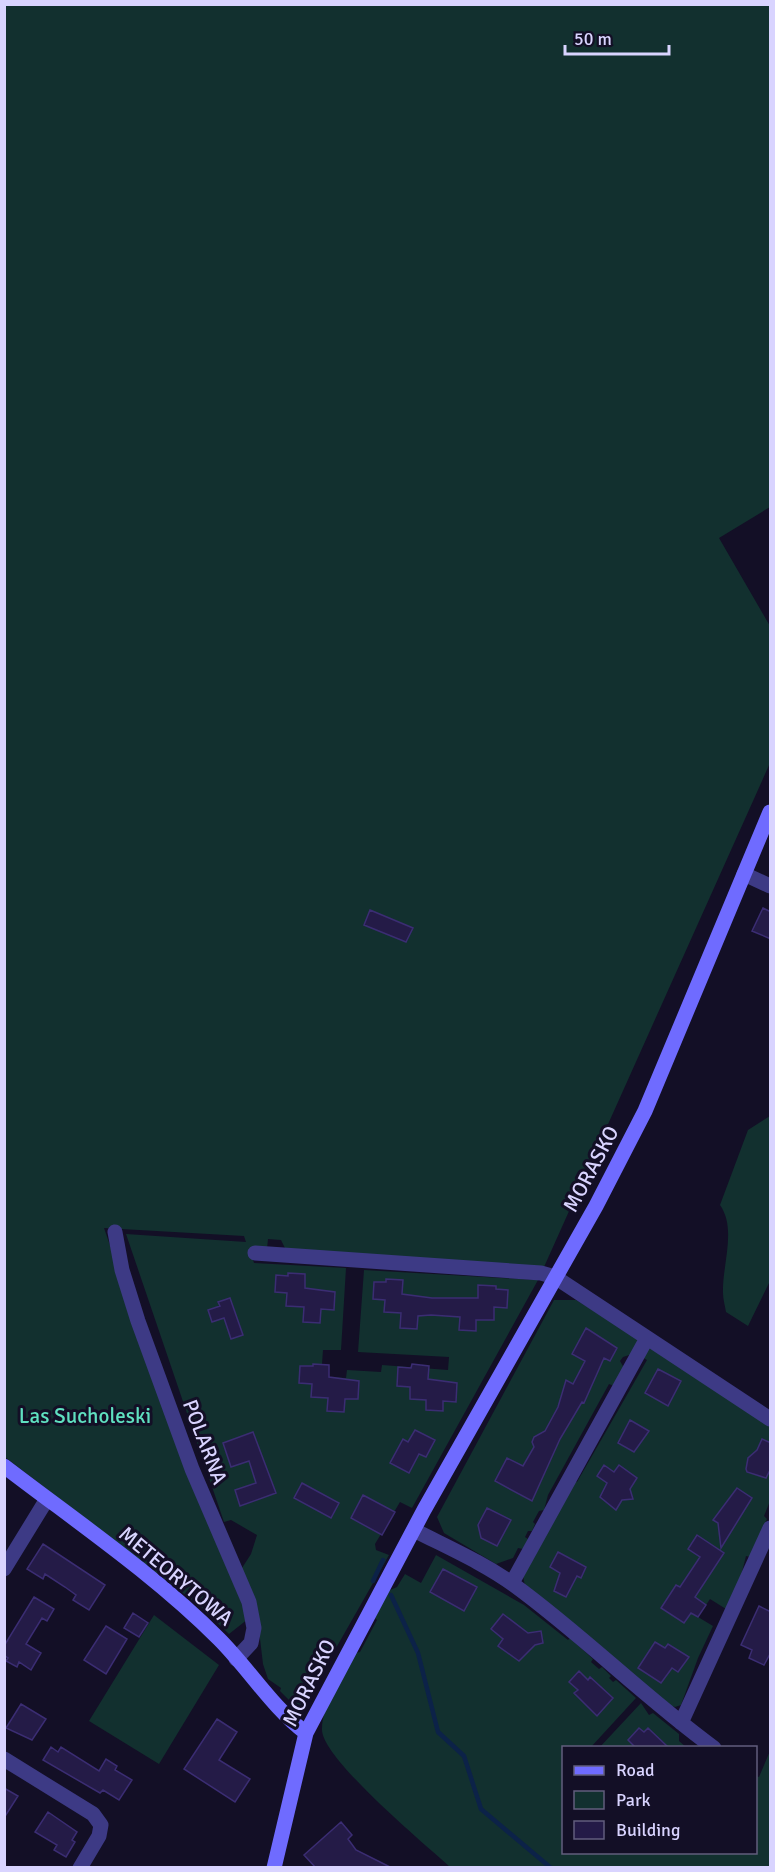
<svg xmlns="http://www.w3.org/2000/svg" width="775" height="1872" viewBox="0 0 775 1872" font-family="Signika,sans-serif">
	<rect width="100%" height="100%" fill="#130f26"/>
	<path fill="#12302f" d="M4,5h766v502l-51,31 51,88v137l-226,504 -258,-17 -5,-10 -13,-1 -1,10 -18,-1 5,15 92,5 -5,82h-18l-1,14 7,1v12l17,1 1,-8 34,2 1,-7 66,5 1,-13 -91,-5 6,-82 174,10 -126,228 -12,-6 -25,42 1,6 13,5 -86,151 -10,-2 -13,-13 1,-3 -13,-9 -5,-15 -5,-42 -16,-54 9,-14 6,-19 -26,-15 -7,2 -98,-288 120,8 -2,-6 -140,-8 84,242 60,149 -19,15 -29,-28 -195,-149z
		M770,1116v165l-22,45 -22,-14c-1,-6 -3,-13 -3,-19 -1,-28 14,-64 -3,-88l28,-75z
		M554,1300h22l62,37 1,4 -7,13 -9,3 -3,4 4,7 -10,18 -5,-2 -61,111 -4,15 -5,1 -6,11 2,2 -3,7h-4l-3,6 3,2 -5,10 -5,-1 -5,10 -17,6 -52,-31 -7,-16z
		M649,1347l121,79v75l-6,15 3,3 -17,38 -4,-1 -5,20 -15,33 -16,-10 -12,18 15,9 -15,32 -17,47 -6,2 -13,-4 -137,-117 -2,-10 49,-95 5,1 70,-122 -5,-3z
		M436,1555l88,50 44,35 2,-2 23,21 -2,3 8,7 3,-2 9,9 -2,2 4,4 3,-2 20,18 -45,49 -27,1v104h192v-76l3,1 11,-26v116h-320c-24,-22 -129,-109 -128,-138 0,-25 22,-54 33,-76l5,-1 17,-32 -2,-2 13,-27 9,-4 8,-13 16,9z
		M154,1615l65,50 -60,99 -70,-43z
		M641,1703l8,12 4,-2 26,21v7l7,6 -87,1z"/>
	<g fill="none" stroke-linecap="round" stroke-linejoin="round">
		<path stroke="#0c2248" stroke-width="4.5" d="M373,1581l10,-21
			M391,1595l27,58 20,79 26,24 17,53 70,59"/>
	</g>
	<path fill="#241b47" stroke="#3b2d73" stroke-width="1.5" d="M763,908l8,4v27l-19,-8z
		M370,910l43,18 -7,14 -42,-17z
		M288,1273l17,1v14l30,4 -1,18 -13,-1 -1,14 -17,-1 1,-15 -18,-1 1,-13 -12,-1 1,-17 12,1z
		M386,1279l17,1 -1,14 30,4h46v-13l18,1v3l12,1 -1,18 -13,-1v13h-18v11l-17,-1 1,-13 -29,-2 -13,1 -1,13 -17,-1 1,-15 -17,-1 1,-12 -12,-1 1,-17h12z
		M230,1298l13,37 -12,4 -7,-21 -12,4 -4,-12 12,-4 -2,-4z
		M586,1328l31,20 -7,13 -6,-3 -20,45 -2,-1 -22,37 -28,62 -37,-20 12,-23 16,8 11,-19 -2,-5 2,-5 11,-6 13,-24 8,-27 7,4 12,-23 -13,-7z
		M313,1364l16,1v12l30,4 -1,18h-13l-1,13 -17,-1 1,-13 -17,-1 1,-13 -13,-1 1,-17h13z
		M412,1364l17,2 -1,13 29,4 -1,19 -13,-1v10l-17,-1v-10l-16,-1v-12l-13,-1 1,-19 13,1z
		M658,1369l23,12 -13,25 -23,-13z
		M630,1420l19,11 -15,21 -16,-9z
		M415,1430l20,10 -9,17 -7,-3 -10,19 -19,-10 13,-24 5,3z
		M253,1432l23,61 -36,13 -5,-16 21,-7 -7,-22 -18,6 -8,-24z
		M762,1439l9,4v25l-5,10 -19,-6 -1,-3 2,-11 9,-8z
		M604,1465l10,7 5,-7 18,13 -7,11 3,10 -11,1 -6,10 -16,-13 7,-14 -10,-7z
		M302,1483l37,20 -8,15 -37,-20z
		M737,1488l15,10 -31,50 -3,-25 -5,-3z
		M363,1495l32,17 -13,23 -31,-17z
		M487,1508l24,12 -14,26 -16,-8 -3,-13z
		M697,1535l27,18 -29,44 11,8 -8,12 -7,-4 -7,10 -23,-15 15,-23 4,2 20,-30 -12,-8z
		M43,1544l62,41 -16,25 -16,-10 3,-5 -11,-8 -20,-13 -2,5 -16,-10z
		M558,1552l28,15 -5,11 -4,-2 -11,21 -12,-6 6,-18 -10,-6z
		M443,1569l34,18 -13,24 -34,-19z
		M34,1597l20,12 -7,12 -5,-3 -16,26 15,9 -10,17 -12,-8 -2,5 -11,-6 2,-3 -4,-3v-9z
		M759,1606l12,6v40l-7,13 -15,-7 3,-8 -11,-5z
		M133,1613l15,10 -9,14 -15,-9z
		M503,1614l25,19 13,-2 2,12 -8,2 -16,16 -21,-15 5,-7 -12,-10z
		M106,1626l21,13 -21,35 -22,-14z
		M655,1642l10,6 3,-4 21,13 -11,15 -6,-4 -11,15 -23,-15z
		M579,1671l9,9 2,-3 23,21 -16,18 -23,-23 4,-3 -9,-8z
		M21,1704l25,15 -14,21 -26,-12z
		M217,1719l20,13 -18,28 31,19 -15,23 -51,-33z
		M639,1728l5,4 4,-4 21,20h-33l-8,-8z
		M51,1747l7,5 3,-5 38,24 7,-12 11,7 -2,4 17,10 -13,20 -16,-10 -3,3 -57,-33z
		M4,1788l14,8 -14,22z
		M48,1812l29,20 -5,8 3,2 -9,15 -12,-7 3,-5 -22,-13z
		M341,1822l11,13 -4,4 8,11 36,18h-76l-12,-13z"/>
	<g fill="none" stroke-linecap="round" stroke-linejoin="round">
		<path stroke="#3d3a85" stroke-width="15" d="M744,874l26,12
			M115,1232l7,38 16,51 54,148 57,133 5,26 -3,15 -15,16
			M255,1253l286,20 14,4 215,142
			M414,1530c33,17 70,33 100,55 70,51 130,112 200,163
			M4,1569l43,-70
			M512,1583l135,-245
			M681,1723l89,-195
			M4,1759l89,55 8,11 -2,11 -19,32"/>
		<path stroke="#6f6bff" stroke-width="15" d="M4,1466c73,56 150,108 215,173 30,30 53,68 87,94
			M274,1868l32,-135 118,-223 172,-304 49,-95 125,-299"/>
	</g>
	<g text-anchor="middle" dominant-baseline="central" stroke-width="6" stroke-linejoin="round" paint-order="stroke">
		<g font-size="21" fill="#d9d4ff" stroke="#130f26">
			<text transform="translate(591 1169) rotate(-62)">MORASKO</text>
			<text transform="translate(205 1442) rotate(69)">POLARNA</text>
			<text transform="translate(176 1576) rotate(40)">METEORYTOWA</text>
			<text transform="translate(309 1683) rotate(-64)">MORASKO</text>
		</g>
		<g font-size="21" fill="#5fe0c0" stroke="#130f26">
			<text x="85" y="1416">Las Sucholeski</text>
		</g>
	</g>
	<rect width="775" height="1872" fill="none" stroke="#d9d4ff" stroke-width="12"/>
	<rect x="562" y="1746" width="195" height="108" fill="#130f26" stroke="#625e7d" stroke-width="1.5"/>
	<rect x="574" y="1766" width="30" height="9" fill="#6f6bff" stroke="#625e7d" stroke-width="1.5"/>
	<text x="616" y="1776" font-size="18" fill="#d9d4ff">Road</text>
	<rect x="574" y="1791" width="30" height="18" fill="#12302f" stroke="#625e7d" stroke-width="1.5"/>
	<text x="616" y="1806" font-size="18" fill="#d9d4ff">Park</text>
	<rect x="574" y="1821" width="30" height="18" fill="#241b47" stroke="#625e7d" stroke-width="1.5"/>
	<text x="616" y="1836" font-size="18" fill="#d9d4ff">Building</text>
	<path d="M565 45v9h104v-9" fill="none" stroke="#d9d4ff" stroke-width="3"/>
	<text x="574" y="45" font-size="18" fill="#d9d4ff" stroke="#130f26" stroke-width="4.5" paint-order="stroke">50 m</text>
</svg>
